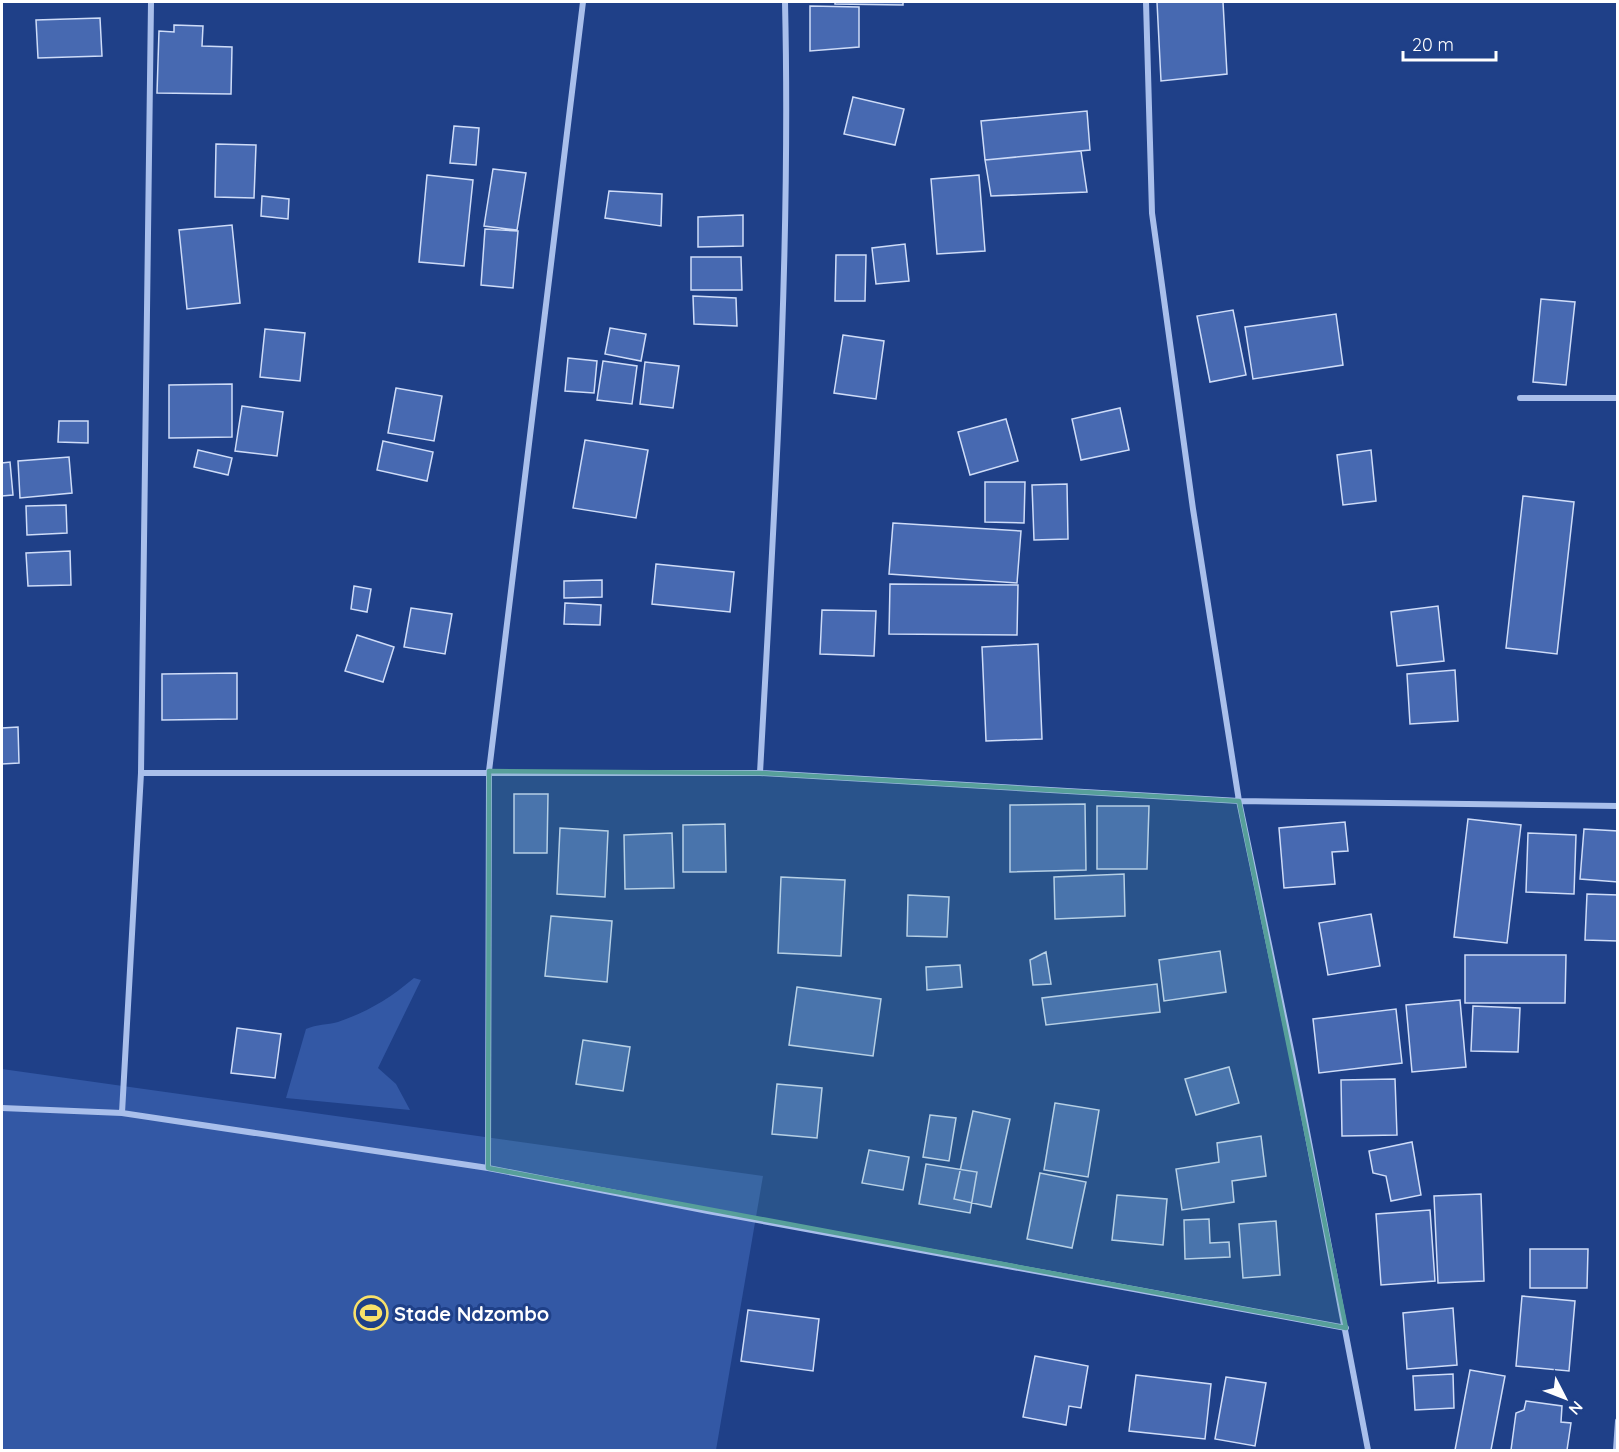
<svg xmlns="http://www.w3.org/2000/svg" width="1619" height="1452" viewBox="0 0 1619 1452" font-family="Quicksand,sans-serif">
	<rect width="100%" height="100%" fill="#1f4088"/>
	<path fill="#3358a5" d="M414,978l7,2 -43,88 18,16 14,26 -124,-12 20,-69c11,-5 21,-4 32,-7 31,-11 51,-23 76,-44z
		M2,1069l761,107 -47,274h-714z"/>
	<path fill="#4769b1" stroke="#cedcf8" stroke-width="1.5" d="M835,2h68v3l-68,-1z
		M1157,2h66l4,72 -66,7z
		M810,6l49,1v40l-49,4z
		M100,18l2,38 -64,2 -2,-38z
		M174,25l29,1 -1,20 30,1 -1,47 -74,-1 2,-62 15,1z
		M853,97l51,12 -9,36 -51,-11z
		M1087,111l3,39 -105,10 -4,-39z
		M454,126l25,2 -3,37 -26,-2z
		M216,144l40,1 -2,53 -39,-1z
		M1081,151l6,41 -96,4 -6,-36z
		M493,169l33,4 -9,57 -33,-4z
		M427,175l46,5 -9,86 -45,-4z
		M979,175l6,76 -48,3 -6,-75z
		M609,191l53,3 -1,32 -56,-8z
		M262,196l27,3 -1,20 -27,-3z
		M743,215v31l-45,1v-30z
		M232,225l8,78 -53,6 -8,-79z
		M485,229l33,2 -5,57 -32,-3z
		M905,244l4,37 -33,3 -4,-36z
		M836,255h30l-1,46h-30z
		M691,257h50l1,33h-51z
		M693,296l43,2 1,28 -43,-2z
		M1541,299l34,3 -9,83 -33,-3z
		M1233,310l13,65 -36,7 -13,-66z
		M1336,314l7,51 -90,14 -8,-52z
		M610,328l36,6 -5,27 -36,-7z
		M265,329l40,4 -5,48 -40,-4z
		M843,335l41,6 -8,58 -42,-6z
		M568,358l29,3 -3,32 -29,-2z
		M603,361l34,5 -5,38 -35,-4z
		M645,362l34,4 -6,42 -33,-4z
		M232,384v53l-63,1v-53z
		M396,388l46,8 -8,45 -46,-8z
		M242,406l41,6 -6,44 -42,-5z
		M1120,408l9,42 -48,10 -9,-41z
		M1006,419l12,42 -48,14 -12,-43z
		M59,421h29v22l-30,-1z
		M585,440l63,10 -12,68 -63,-10z
		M383,441l50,11 -6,29 -50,-11z
		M198,450l34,8 -4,17 -34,-8z
		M1371,450l5,51 -33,4 -6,-50z
		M69,457l3,36 -52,5 -2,-37z
		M10,462l3,33 -11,1v-33z
		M985,482h40l-1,41 -39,-1z
		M1067,484l1,55 -34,1 -2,-55z
		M1523,496l51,6 -17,152 -51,-6z
		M66,505l1,28 -40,2 -1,-29z
		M893,523l128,8 -4,52 -128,-9z
		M70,551l1,34 -43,1 -2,-33z
		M656,564l78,8 -4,40 -78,-8z
		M602,580v17l-38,1v-17z
		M890,584l128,1 -1,50 -128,-1z
		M354,586l17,3 -4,23 -16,-3z
		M565,603l36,2 -1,20 -36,-1z
		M1438,606l6,55 -47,5 -6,-54z
		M411,608l41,6 -7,40 -41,-7z
		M822,610l54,1 -2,45 -54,-2z
		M357,635l37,12 -11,35 -38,-11z
		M1038,644l4,95 -56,2 -4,-94z
		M1455,670l3,51 -48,3 -3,-50z
		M237,673v46l-75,1v-46z
		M18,727l1,36 -17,1v-36z
		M514,794h34l-1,59h-33z
		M1085,804l1,66 -76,2v-67z
		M1097,806h52l-2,63h-50z
		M1468,819l53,6 -14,118 -53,-6z
		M1345,822l3,29 -16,1 3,32 -51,4 -5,-60z
		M725,824l1,48h-43v-47z
		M560,828l48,3 -3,66 -48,-3z
		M1584,829l34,2v51l-38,-3z
		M672,833l2,55 -49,1 -1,-54z
		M1528,833l48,2 -2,59 -48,-2z
		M1124,874l1,42 -70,3 -1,-42z
		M781,877l64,3 -4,76 -63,-3z
		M1587,894l31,1v46l-33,-1z
		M908,895l41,2 -2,40 -40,-1z
		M1371,914l9,52 -52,9 -9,-52z
		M551,916l61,5 -5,61 -62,-6z
		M1220,951l6,41 -62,9 -5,-41z
		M1046,952l5,32 -18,1 -3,-25z
		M1465,955h101l-1,48h-100z
		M960,965l2,22 -35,3 -1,-23z
		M1157,984l3,28 -114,13 -4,-27z
		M797,987l84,12 -8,57 -84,-11z
		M1460,1000l6,67 -54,5 -6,-67z
		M1473,1006l47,2 -2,44 -47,-1z
		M1396,1009l6,54 -83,10 -6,-54z
		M237,1028l44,6 -6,44 -44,-5z
		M583,1040l47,7 -7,44 -47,-7z
		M1229,1067l10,36 -43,12 -11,-36z
		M1395,1079l2,56 -55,1 -1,-56z
		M777,1084l45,4 -5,50 -45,-4z
		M1055,1103l44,7 -11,67 -44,-7z
		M973,1111l37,8 -19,88 -37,-8z
		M930,1115l26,3 -7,43 -26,-4z
		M1261,1136l5,40 -34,5 2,21 -52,8 -6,-41 43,-7 -2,-19z
		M1412,1142l9,53 -30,6 -5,-25 -13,-3 -4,-22z
		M869,1150l40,7 -6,33 -41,-7z
		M926,1164l51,8 -7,41 -51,-9z
		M1040,1173l46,9 -14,66 -45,-9z
		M1481,1194l3,87 -46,2 -4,-87z
		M1117,1195l50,4 -4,46 -51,-5z
		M1430,1210l5,71 -54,4 -5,-71z
		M1209,1219l1,24 19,-1 1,15 -45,2 -1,-39z
		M1276,1221l4,54 -37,3 -4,-54z
		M1530,1249h58l-1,39h-57z
		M1522,1296l53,5 -6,70 -53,-5z
		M1453,1308l4,57 -50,4 -4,-56z
		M748,1310l71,9 -6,52 -72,-10z
		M1035,1356l53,10 -7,42 -12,-2 -3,19 -43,-8z
		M1470,1370l35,6 -14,74h-36z
		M1453,1374l1,34 -39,2 -2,-34z
		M1136,1375l75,9 -6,55 -76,-8z
		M1226,1377l40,6 -11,63 -40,-7z
		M1526,1401l36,5 -1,16 10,1 -4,27h-56l5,-37 8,-3z"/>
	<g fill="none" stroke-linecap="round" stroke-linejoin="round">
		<path stroke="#a9bfeb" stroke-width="6" d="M1146,2l6,211 41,296 46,292 55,263 74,386
			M1520,398h98
			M141,773h619l479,28 379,5
			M760,773c14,-257 31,-514 25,-771
			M2,1108l120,5 366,55 220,43 638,117
			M122,1113l19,-340 10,-771
			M488,1168l1,-397 94,-769
			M1616,1450l2,-29"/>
	</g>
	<path fill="#579f9a" fill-opacity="0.2" stroke="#579f9a" stroke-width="4.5" stroke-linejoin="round" d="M489,771l271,2 479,28 107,527 -858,-160z"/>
	<defs>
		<symbol id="stadium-ring" viewBox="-11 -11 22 22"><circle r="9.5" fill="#1f4088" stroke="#f9e169" stroke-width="1.5"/><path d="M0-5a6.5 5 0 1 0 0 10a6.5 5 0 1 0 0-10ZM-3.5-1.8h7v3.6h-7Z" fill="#f9e169"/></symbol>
	</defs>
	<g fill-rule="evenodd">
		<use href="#stadium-ring" x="352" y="1294" width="38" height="38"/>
	</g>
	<g text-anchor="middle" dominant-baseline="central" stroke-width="6" stroke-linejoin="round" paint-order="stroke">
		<g font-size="20" font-weight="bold" fill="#fff" stroke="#1f4088" text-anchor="start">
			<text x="394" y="1313">Stade Ndzombo</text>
		</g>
	</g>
	<rect width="1619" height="1452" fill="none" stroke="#ffffff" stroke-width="6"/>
	<g transform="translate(1565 1398) rotate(132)" stroke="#1f4088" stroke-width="4.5" paint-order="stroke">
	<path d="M0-4.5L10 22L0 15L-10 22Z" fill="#ffffff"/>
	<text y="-9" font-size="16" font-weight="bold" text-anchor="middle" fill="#ffffff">N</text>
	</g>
	<path d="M1403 51v9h93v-9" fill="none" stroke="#ffffff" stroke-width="3"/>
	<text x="1412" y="51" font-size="18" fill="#ffffff" stroke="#1f4088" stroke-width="4.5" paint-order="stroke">20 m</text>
</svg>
